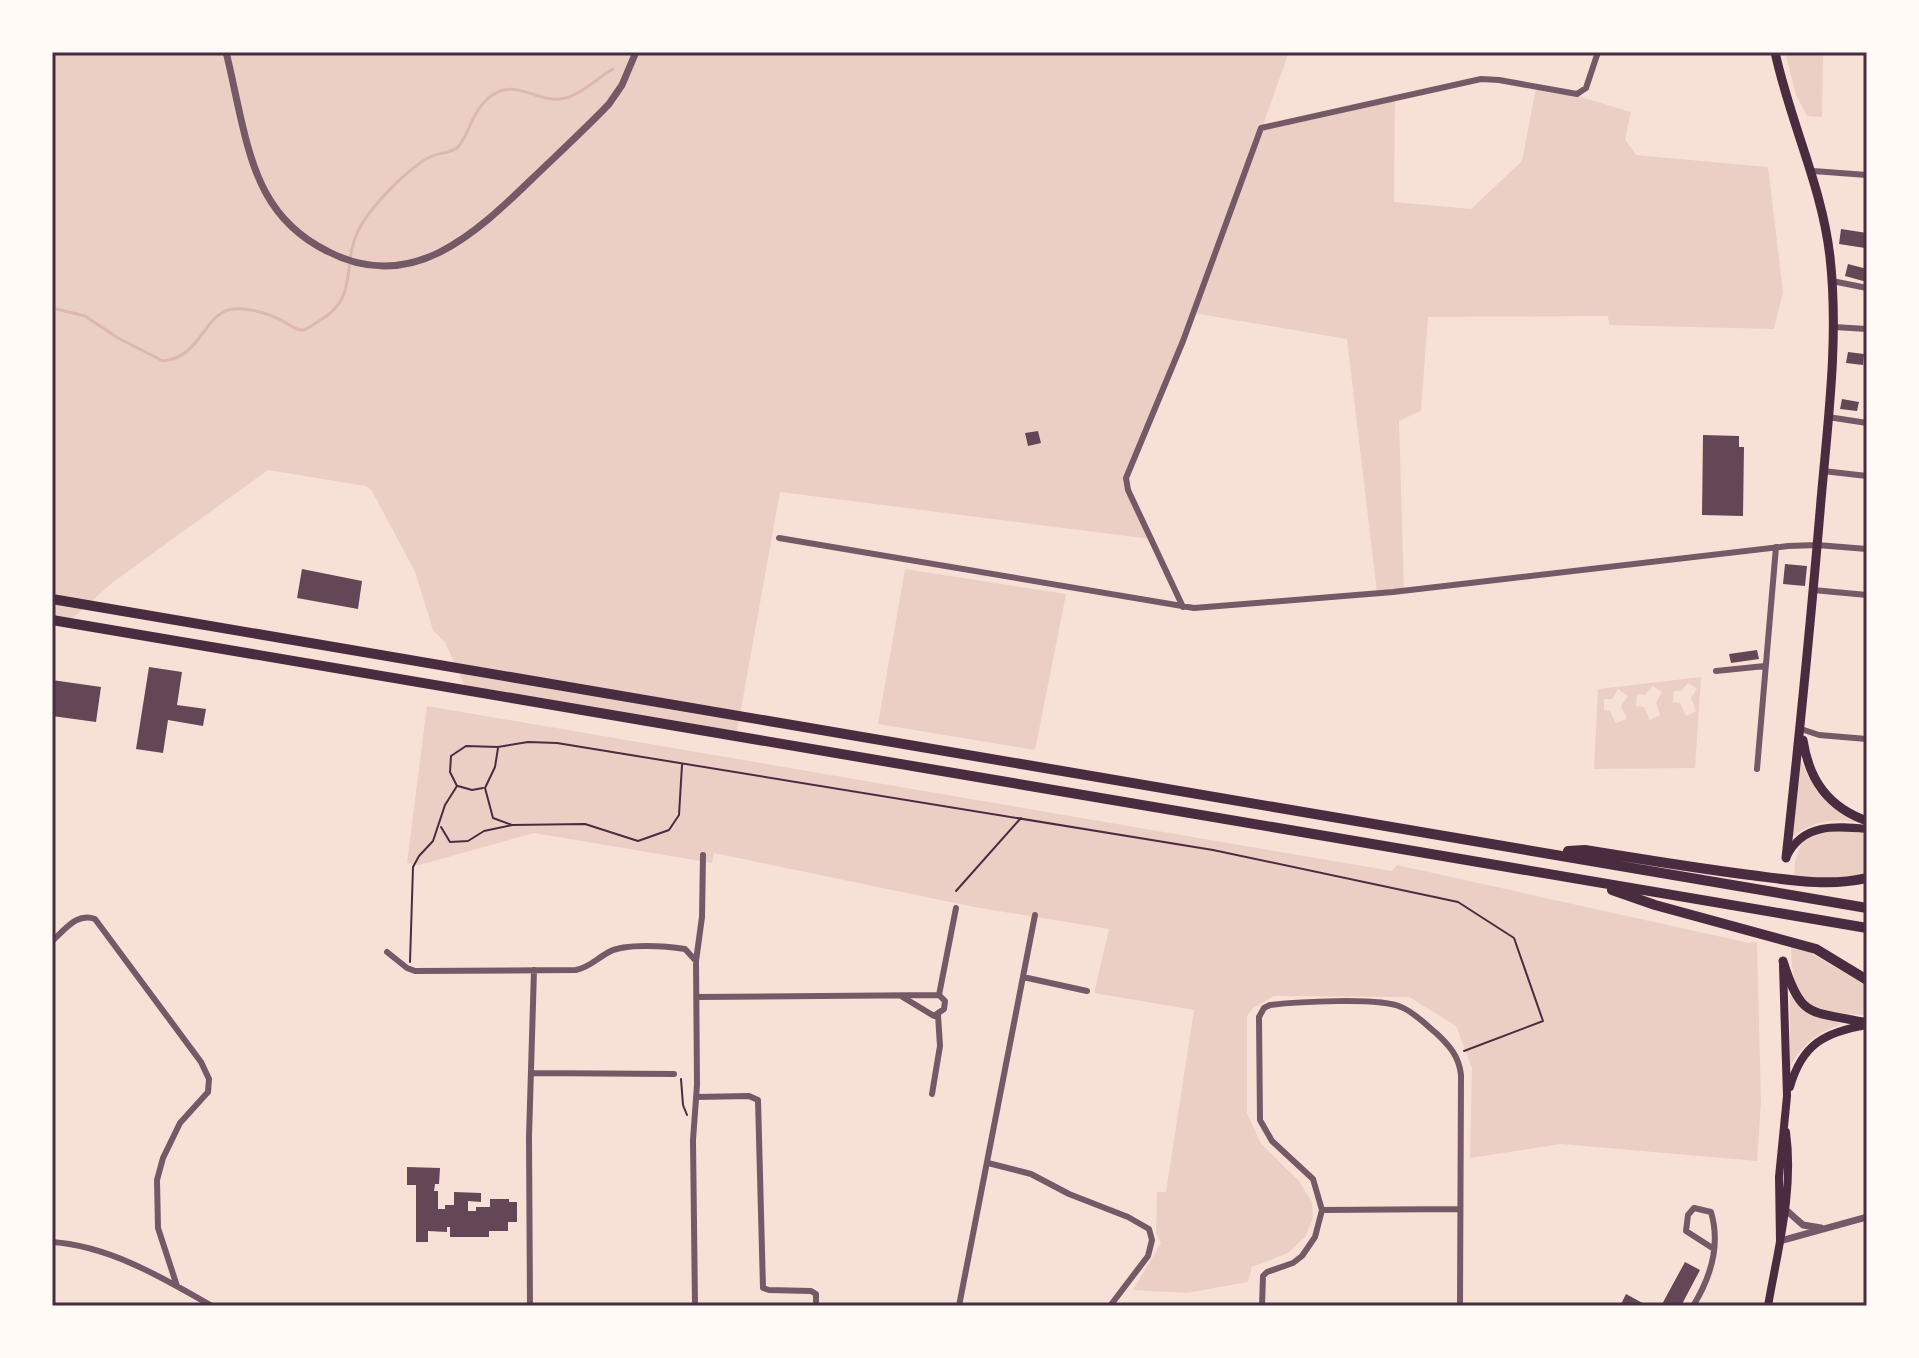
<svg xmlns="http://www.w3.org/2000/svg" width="1919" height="1358" viewBox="0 0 1919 1358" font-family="'Alegreya Sans',sans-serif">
	<rect width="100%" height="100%" fill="#f7e1d7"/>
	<path fill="#ebcfc5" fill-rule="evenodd" d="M52,52h1237l-27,76 133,-29 -1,103 77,7 51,-48 14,-74 35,7 60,18 -6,27 11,16 132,12 15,125 -9,37 -165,-4 -1,-9 -180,1 -7,94 -22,10 5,170 -27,2 -30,-254 -154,-26 -67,168 25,58 -371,-47 -44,245 -269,-46 -22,-49 -12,-12 -18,-58 -43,-81 -6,-5 -98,-16 -156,113 -45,40 -15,-3z
		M1785,52h38l-1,65 -15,-1 -11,-21z
		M905,569l161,25 -31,156 -157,-26z
		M1701,677l-6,91 -101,1 4,-80zM1688,683l9,6 -6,9 5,13 -10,5 -6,-13 -7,-1 1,-11h7zM1653,686l9,6 -6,11 4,12 -10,5 -6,-13 -8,-1 1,-12 8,1zM1618,689l10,7 -7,10 6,13 -11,4 -6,-12 -6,-1v-11h8z
		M427,706l965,165 5,-6 352,78 8,-1 4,160 -4,59 -196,-17 -91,14 2,-90 -16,-42 -47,-29 -135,-1 -21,12 -6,8v97l14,31 38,37 13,21 1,16 -8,19 -17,16 -36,14 -4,15 -61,11 -54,-3 28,-47 -5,-10 1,-41h9l28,-182 -100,-17 15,-64 -135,-22 -260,-54 -2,10 -178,-30 -115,32 -12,-2z
		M1801,761c17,37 25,46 61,63 -25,-7 -49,-4 -70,14z
		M1849,830l18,3v41l-15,5 -58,-1 1,-17 7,-20 22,-10z
		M1791,946l18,6 58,34v29c-56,-3 -75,-7 -76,-69z
		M1790,995l18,18 34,11c-24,8 -40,20 -52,43z"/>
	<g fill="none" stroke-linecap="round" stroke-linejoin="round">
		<path stroke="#dcb8b0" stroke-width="3" d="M52,308l33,8 33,22 45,23c36,-3 41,-44 65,-51 16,-4 39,3 53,10 7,3 14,11 22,10 5,-1 11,-6 16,-9 41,-24 22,-55 39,-90 11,-23 49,-62 72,-74 9,-5 20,-3 28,-10 12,-13 13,-36 33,-51 24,-18 45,6 69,3 19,-2 37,-21 53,-30"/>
	</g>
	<path fill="#644757" d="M1841,229l26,4 -2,15 -26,-4z
		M1848,264l19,5v13l-22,-6z
		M1848,352l16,2 -1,11 -17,-2z
		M1842,399l17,3 -2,9 -17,-2z
		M1038,431l3,12 -13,3 -3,-13z
		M1703,435l36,1v11h5l-1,69 -41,-1z
		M1785,564l22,2 -2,20 -22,-2z
		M302,569l60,12 -4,28 -61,-11z
		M1757,650l2,9 -28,4 -2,-9z
		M149,667l33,5 -5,33 29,4 -3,17 -35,-6 -5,33 -27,-4z
		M52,680l49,7 -5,35 -44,-6z
		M407,1167l33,1 -1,16h-4l-1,7h4v18h7v-4h9v-13l27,1v9l-13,-1v10h8v-4h14v-8h19v3h8v20h-9v9h-19v6h-39v-10h-3v5l-19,-1v11h-12v-57h-9z
		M1685,1262l15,8 -19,36h-20z
		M1626,1294l22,12h-28z"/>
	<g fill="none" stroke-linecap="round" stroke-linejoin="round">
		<path stroke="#4a2c40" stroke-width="2" d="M498,748l-3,19 -10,21 8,30 19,7
			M458,786l14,4 11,-2
			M441,827l9,15 18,-1 16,-10 28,-6 73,-1 53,17 31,-11 10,-15 3,-50
			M956,891l65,-73
			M410,962l3,-95 6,-11 14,-15 12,-36 12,-19 -7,-14 1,-16 15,-10 32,1 30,-5 29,1 656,107 245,52 56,36 29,83 -79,30
			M681,1079l2,26 4,10"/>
		<path stroke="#755966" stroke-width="6" d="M1813,171l54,4
			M1832,281l35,7
			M1834,327l33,2
			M1828,417l39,6
			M1823,471l44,5
			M779,538l415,70 199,-16 395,-46 29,-1 50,4
			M1813,590l54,5
			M1183,607l-55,-117 -2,-12 57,-137 78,-213 220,-49 18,1 78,14 9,-6 12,-36
			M1716,671l49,-5
			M1801,729l18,6 48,4
			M1757,769l19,-222
			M52,941c13,-11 25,-29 43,-22l106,143 8,17 -1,13 -28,31 -17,35 -6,22 1,48 19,58
			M387,952l20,16 8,3 161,-1c14,-3 20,-11 33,-18 16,-9 58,-6 76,-3l11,12
			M1023,977l64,14
			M939,995l17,-87
			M901,996l33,20 10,-7 1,-8 -6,-6
			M697,997l242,-2
			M531,1073l143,1
			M932,1094l8,-48 -2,-31
			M696,1097l53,-1 9,4 5,188 6,2 42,1 5,3v12
			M988,1163l43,11 38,20 59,23 21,12 3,11 -4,16 -38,50
			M1322,1210l137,-1
			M52,1242c58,4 111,36 160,64
			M530,1306l-1,-169 5,-167
			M695,1306l-2,-166 4,-55 -1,-124 6,-44 1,-62
			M959,1306l76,-391
			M1262,1306l1,-30 4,-4 26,-9 9,-7 13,-19 7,-27 -9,-31 -41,-38 -12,-21 -1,-103 5,-9 6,-3c26,-3 110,-8 131,2 13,5 24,17 35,26 13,12 23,23 25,42l-1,231
			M1693,1306c18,-29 28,-60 18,-94l-17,-4 -6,7 -2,16 28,18"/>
		<path stroke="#755966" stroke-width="7" d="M226,52c11,43 19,104 40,141 14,26 35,45 61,58 85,45 150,-19 207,-74 25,-24 51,-48 75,-73l13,-19 14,-33
			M1786,1210l17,15 18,3
			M1780,1241l87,-24"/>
		<path stroke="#4a2c40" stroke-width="8" d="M1787,856c16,-33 49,-30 80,-27
			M1790,1087c12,-43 35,-55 77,-62
			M1780,1241l-1,-64 8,-81 -4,-130
			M1768,1306c10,-58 26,-115 18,-174"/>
		<path stroke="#4a2c40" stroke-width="9" d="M1775,52c15,70 47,134 55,205 9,81 -2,163 -9,243 -10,120 -22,239 -35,358
			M1803,740c6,40 25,67 64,81
			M1783,961c19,61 28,49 84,62"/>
		<path stroke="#4a2c40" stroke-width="10" d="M52,599l1815,309
			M52,620l1815,308
			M1568,851l17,-1c55,9 110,18 165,25 40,5 78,12 117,3
			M1612,890l43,15 161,44 51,31"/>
	</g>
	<rect width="1919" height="1358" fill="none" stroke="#fffaf5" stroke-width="108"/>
	<rect x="54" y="54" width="1811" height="1250" fill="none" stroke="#4a2c40" stroke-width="3"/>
</svg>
